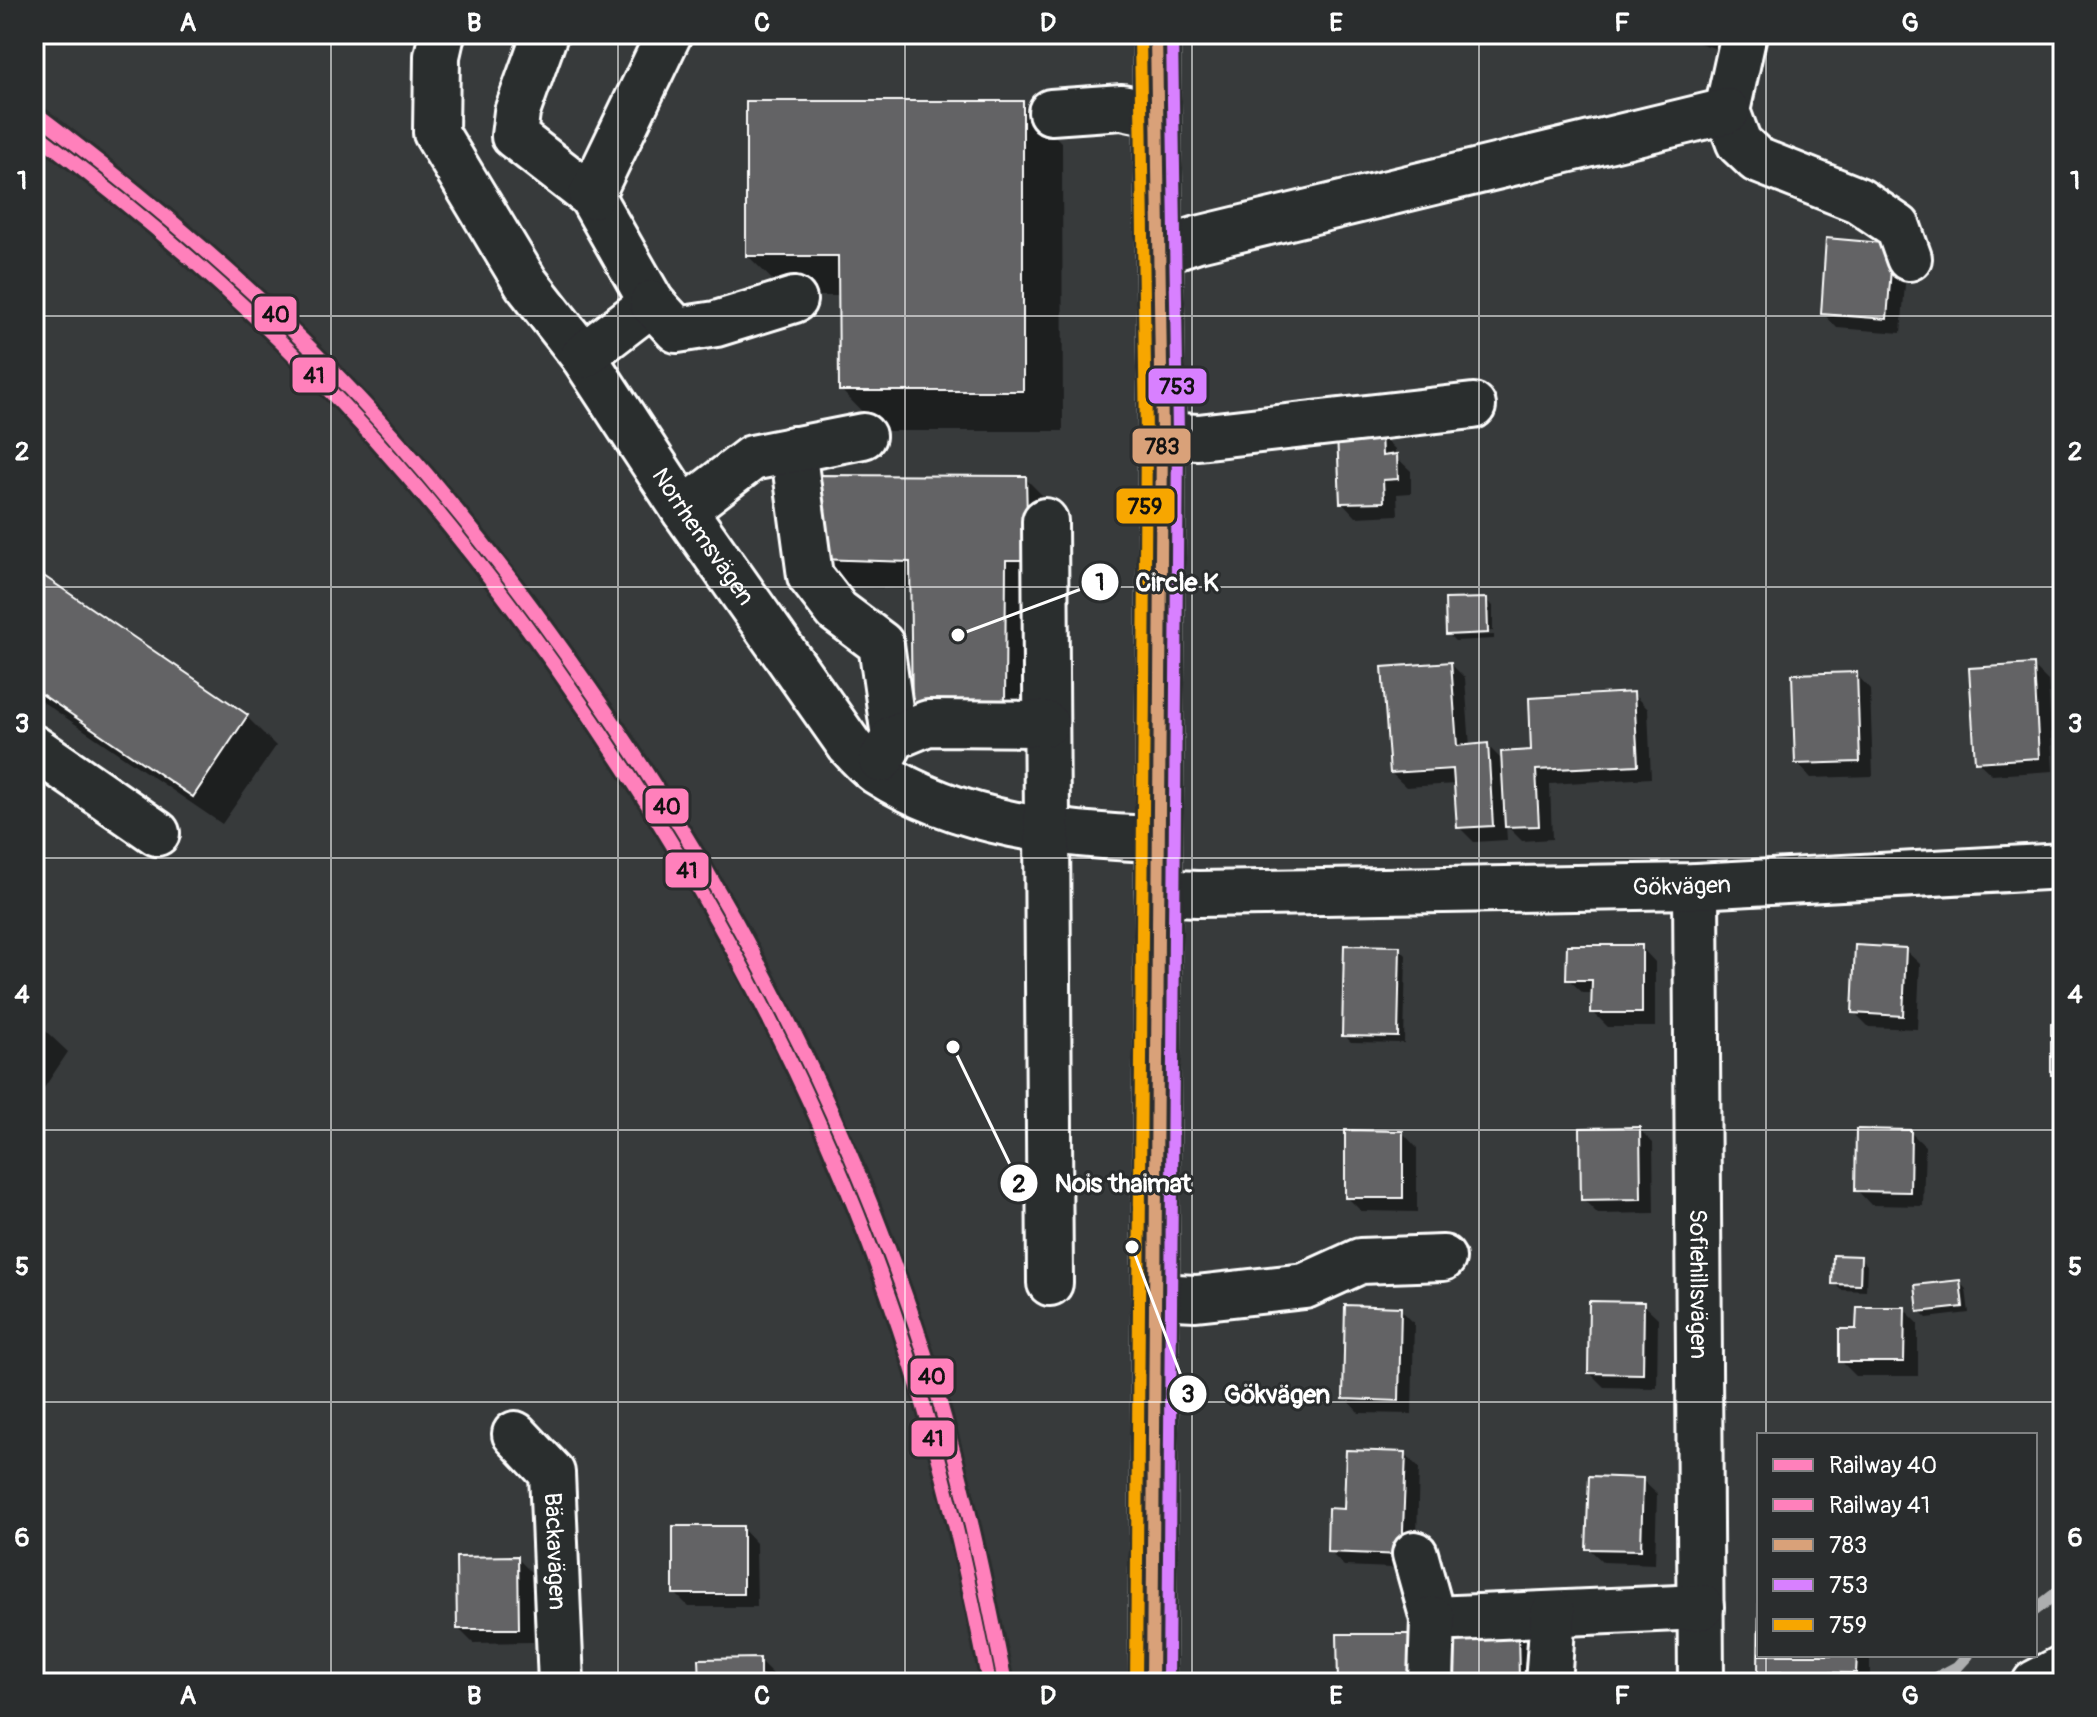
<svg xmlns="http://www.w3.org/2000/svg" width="2097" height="1717" viewBox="0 0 2097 1717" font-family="Pangolin,sans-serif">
	<rect width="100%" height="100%" fill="#373a3b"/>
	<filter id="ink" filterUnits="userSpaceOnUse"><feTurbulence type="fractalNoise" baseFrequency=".0125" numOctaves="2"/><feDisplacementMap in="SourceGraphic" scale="16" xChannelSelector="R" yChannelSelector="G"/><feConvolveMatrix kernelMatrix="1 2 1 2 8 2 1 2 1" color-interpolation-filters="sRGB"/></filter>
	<g filter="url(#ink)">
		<path fill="#0007" d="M1521,34h47l-2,9z
			M1672,34h70l-7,21z
			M1022,103l40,40 1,288h-182l-40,-41v-94h-52l-41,-40z
			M1828,241l79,19 -6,73 -64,-5 -14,-15z
			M1381,435l14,14v7l16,15v22l-14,1 1,21 -42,2 -14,-15z
			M1025,478l29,29 -21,230 -121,-148 -65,-2 -28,-29z
			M34,518l10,10 -10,15z
			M36,573l211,144 29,29 -54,78 -188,-128z
			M1486,600l7,6v25l-41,1v4l42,-1v4l-39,2 -7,-7z
			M1451,664l14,14 5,69 17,-2 17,17 29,-10 100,-58 15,15 3,69 -101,6 2,55 -30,2 -16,-16 1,15 -33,2 -15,-15 -3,-43 -50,3 -15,-14z
			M2033,666l15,15 5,90 -61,4 -15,-14z
			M1856,674l14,15 3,87 -62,2 -14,-15z
			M1641,947l14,15v65h-47l-15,-15 1,-19h-11l-15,-14z
			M1399,948l7,7 -2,88 -53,-1 -7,-7z
			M1905,950l15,14 -3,65 -48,-2 -15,-15z
			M34,1020l34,32 -34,51z
			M2063,1025v59l-10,-10z
			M1639,1129l14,14 1,70 -56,1 -15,-15z
			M1910,1132l15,14 -2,60 -52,-1 -14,-15z
			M1403,1133l14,15v64l-56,-1 -14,-14z
			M1860,1258l7,7 -1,26 -25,-1 -7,-7z
			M1959,1282l7,7 3,24 -42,5 -7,-7z
			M1643,1304l15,14 -1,70 -53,-1 -14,-14z
			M1400,1309l14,14 -2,91 -53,-1 -14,-15z
			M1904,1309l14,14v53h-62l-15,-15 17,-30z
			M1405,1454l14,14 -3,101 -72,-3 -15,-15 17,-40z
			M1642,1480l15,14 -2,70 -52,-2 -15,-14z
			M742,1528l14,15 1,64h-68l-14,-14z
			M517,1558l15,15 1,69 -60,1 -14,-14z
			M1517,1632l14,15 2,36h-77z
			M1760,1655h110v28h-98l-12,-12z
			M759,1660l15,15v4l11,-1 4,5h-92z"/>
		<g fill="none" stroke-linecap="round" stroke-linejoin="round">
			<path stroke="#adaeaf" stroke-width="12" d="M2035,1610l28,-22
				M1927,1683l30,-16 11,-12"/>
		</g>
		<path fill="#636465" stroke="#fff" stroke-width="2" d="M746,101h277v290h-184l-1,-135h-92z
			M1826,238l67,6 -6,75 -66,-5z
			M1381,433l1,23 15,-2 1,25 -15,1 1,22 -44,1 -3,-69z
			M817,475l209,1 2,84h-22l-1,149 -93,2 -2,-149 -93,-3z
			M35,570l213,145 -55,82 -159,-108z
			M1487,598l1,35 -42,2 -1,-36z
			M1451,662l6,84 31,-3 5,83 -36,2 -4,-59 -63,4 -8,-106z
			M2034,664l5,94 -64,4 -6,-94z
			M1857,672l3,90 -65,2 -3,-90z
			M1634,692l4,73 -102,5 3,56 -34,1 -4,-75 30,-2 -2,-52z
			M1344,945l56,1 -2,91 -56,-1z
			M1567,945h75v68h-51l1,-33h-26z
			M1855,945l51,3 -3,68 -51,-3z
			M2051,1023h12v52h-12z
			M1640,1127l1,72 -60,1 -1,-72z
			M1856,1129l55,1 -1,62 -55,-1z
			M1345,1130l58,1v67h-58z
			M1833,1255l28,1 -1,29 -28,-1z
			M1960,1280l3,27 -45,5 -3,-27z
			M1589,1301l55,1 -1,72 -55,-1z
			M1345,1305l56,2 -2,94 -56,-2z
			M1857,1307h48l-1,55h-65v-33h17z
			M1346,1450l60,2 -4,103 -75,-3 1,-44 16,1z
			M1589,1476l54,2 -2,72 -55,-1z
			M673,1526h70v68h-70z
			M518,1556l1,73h-62l-1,-72z
			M1759,1592v63h98l-1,18 -98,-1z
			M1518,1630l1,50h7v3h-72l-2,-50z
			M1337,1634h74v49h-73z
			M760,1658v19l25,-1 1,7h-110l24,-2 -1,-22z
			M190,1680v3h-69v-1z"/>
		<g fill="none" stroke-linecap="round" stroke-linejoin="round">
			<defs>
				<g id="minor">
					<path id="s1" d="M442,34l-5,22 -1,77 90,150 57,73 101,154 166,236c8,9 17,19 27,26 83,53 185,64 281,67"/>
					<path d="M545,34l-28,78 -3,24 77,60 61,107 -69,53"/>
					<path d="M1744,34l-17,77 12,32 18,17 101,40 40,27 11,31"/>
					<path d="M1051,112l71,-5 34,7"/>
					<path d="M591,196l78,-162"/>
					<path d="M1159,252l39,-13 529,-128"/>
					<path d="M652,303l25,27 39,-6 78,-24"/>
					<path d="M1162,435l36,2 275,-31"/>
					<path d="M793,449l17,127 27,35 44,33 13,93"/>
					<path d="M684,510l68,-52 111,-22"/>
					<path d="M1045,521l5,762"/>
					<path d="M34,748l123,85"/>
					<path d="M881,760l13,-23 34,-14 118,1"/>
					<path id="s2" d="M1696,886l5,797"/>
					<path id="s3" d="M1158,892l39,2 499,-8 367,-20"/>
					<path d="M1155,1296l41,2 109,-12 55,-25 83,-3"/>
					<path id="s4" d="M515,1434l37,39 9,210"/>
					<path d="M1415,1554l18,65 268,-12"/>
					<path d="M1431,1680l2,-61"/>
					<path d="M1152,1683l10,-1248 -6,-401"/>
					<path d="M1548,1683l5,-69"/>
					<path d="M2035,1683l28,-15"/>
				</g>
			</defs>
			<use href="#minor" stroke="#fff" stroke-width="50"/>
			<use href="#minor" stroke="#2a2d2e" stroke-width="44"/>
			<defs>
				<path id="bus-1" d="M1152,1683l10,-1248 -6,-401"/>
				<path id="bus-2" d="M1168,1683l10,-1248 -6,-401"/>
				<path id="bus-3" d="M1136,1683l10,-1248 -6,-401"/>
			</defs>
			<use href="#bus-1" stroke="#2a2d2e" stroke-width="18"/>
			<use href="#bus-2" stroke="#2a2d2e" stroke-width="18"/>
			<use href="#bus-3" stroke="#2a2d2e" stroke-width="18"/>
			<use href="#bus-1" stroke="#d9a179" stroke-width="12"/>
			<use href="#bus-2" stroke="#d880ff" stroke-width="12"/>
			<use href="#bus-3" stroke="#f7a600" stroke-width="12"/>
			<defs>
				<path id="rail-1" d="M34,112c101,76 199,157 288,248 91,92 173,194 248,300 159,223 289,472 368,736 28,95 48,191 67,287"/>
				<path id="rail-2" d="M34,132c97,73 191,152 276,239 91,91 171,191 245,295 159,224 289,471 367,734 28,93 48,188 67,283"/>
			</defs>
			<use href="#rail-1" stroke="#2a2d2e" stroke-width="20"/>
			<use href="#rail-2" stroke="#2a2d2e" stroke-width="20"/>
			<use href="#rail-1" stroke="#ff80bb" stroke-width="14"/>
			<use href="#rail-2" stroke="#ff80bb" stroke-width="14"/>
		</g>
	</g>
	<path fill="none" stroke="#fff" stroke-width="2" stroke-opacity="0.55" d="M331,34v1649M618,34v1649M905,34v1649M1192,34v1649M1479,34v1649M1766,34v1401M34,316h2029M34,587h2029M34,858h2029M34,1130h2029M34,1402h2029M1766,1655v28"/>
	<g text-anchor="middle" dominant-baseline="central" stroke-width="6" stroke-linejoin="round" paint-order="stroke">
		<g font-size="24" fill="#fff" stroke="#2a2d2e">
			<text stroke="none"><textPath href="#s1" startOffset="584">Norrhemsvägen</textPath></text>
			<text stroke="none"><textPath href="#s3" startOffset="524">Gökvägen</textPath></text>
			<text stroke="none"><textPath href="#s2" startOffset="398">Sofiehillsvägen</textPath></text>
			<text stroke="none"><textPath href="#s4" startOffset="132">Bäckavägen</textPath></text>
		</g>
	</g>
	<path fill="none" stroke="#fff" stroke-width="3" d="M958 635L1100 582M953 1047L1019 1183M1132 1247L1188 1394"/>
	<g fill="#fff" stroke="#2a2d2e" stroke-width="3">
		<circle cx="958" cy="635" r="8"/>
		<circle cx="953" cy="1047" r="8"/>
		<circle cx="1132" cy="1247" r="8"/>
		<circle cx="1100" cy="582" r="20"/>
		<circle cx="1019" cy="1183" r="20"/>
		<circle cx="1188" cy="1394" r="20"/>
	</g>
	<g font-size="24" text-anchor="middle" font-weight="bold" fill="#111">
		<text x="1100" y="590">1</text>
		<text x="1019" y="1192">2</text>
		<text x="1188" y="1402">3</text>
	</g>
	<g font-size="26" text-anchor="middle" font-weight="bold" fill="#fff" stroke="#2a2d2e" stroke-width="6" stroke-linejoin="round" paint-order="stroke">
		<text x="1177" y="591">Circle K</text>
		<text x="1123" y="1192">Nois thaimat</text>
		<text x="1277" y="1403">Gökvägen</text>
	</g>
	<g stroke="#2a2d2e" stroke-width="3">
		<rect x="253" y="295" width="45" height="38" rx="8" fill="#ff80bb"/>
		<rect x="291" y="356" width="46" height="38" rx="8" fill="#ff80bb"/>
		<rect x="1147" y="367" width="61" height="38" rx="8" fill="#d880ff"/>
		<rect x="1131" y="427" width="61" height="38" rx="8" fill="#d9a179"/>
		<rect x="1115" y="487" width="61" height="38" rx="8" fill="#f7a600"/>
		<rect x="644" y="787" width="46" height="38" rx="8" fill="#ff80bb"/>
		<rect x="664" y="851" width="46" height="38" rx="8" fill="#ff80bb"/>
		<rect x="909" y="1357" width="46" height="39" rx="8" fill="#ff80bb"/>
		<rect x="910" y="1419" width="46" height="39" rx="8" fill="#ff80bb"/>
	</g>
	<g font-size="22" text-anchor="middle" font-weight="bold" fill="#111">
		<text x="276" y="322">40</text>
		<text x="314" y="383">41</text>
		<text x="1177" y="394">753</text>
		<text x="1162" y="454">783</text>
		<text x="1145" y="514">759</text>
		<text x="667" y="814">40</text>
		<text x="687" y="878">41</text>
		<text x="932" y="1384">40</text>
		<text x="933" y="1446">41</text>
	</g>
	<rect width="2097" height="1717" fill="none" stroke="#2a2d2e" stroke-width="88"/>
	<rect x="1757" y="1433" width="280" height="224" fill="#2a2d2e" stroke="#7f8182" stroke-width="2"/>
	<rect x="1773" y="1459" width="40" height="12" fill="#ff80bb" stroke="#7f8182" stroke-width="2"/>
	<text x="1829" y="1473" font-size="24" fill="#ffffff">Railway 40</text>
	<rect x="1773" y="1499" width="40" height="12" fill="#ff80bb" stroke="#7f8182" stroke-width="2"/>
	<text x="1829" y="1513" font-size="24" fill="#ffffff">Railway 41</text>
	<rect x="1773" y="1539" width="40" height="12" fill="#d9a179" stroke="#7f8182" stroke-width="2"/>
	<text x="1829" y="1553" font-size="24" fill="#ffffff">783</text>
	<rect x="1773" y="1579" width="40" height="12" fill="#d880ff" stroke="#7f8182" stroke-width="2"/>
	<text x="1829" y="1593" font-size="24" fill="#ffffff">753</text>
	<rect x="1773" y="1619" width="40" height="12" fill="#f7a600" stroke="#7f8182" stroke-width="2"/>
	<text x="1829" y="1633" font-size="24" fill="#ffffff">759</text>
	<rect x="44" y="44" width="2009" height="1629" fill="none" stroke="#fff" stroke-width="3"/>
	<g font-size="26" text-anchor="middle" font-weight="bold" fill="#fff">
		<text x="188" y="31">A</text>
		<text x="474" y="31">B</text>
		<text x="762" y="31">C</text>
		<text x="1048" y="31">D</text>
		<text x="1336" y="31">E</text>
		<text x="1622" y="31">F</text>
		<text x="1910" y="31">G</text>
		<text x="22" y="189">1</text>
		<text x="2075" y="189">1</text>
		<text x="22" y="460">2</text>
		<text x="2075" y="460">2</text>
		<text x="22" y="732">3</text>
		<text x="2075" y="732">3</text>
		<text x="22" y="1003">4</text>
		<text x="2075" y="1003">4</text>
		<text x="22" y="1275">5</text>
		<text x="2075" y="1275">5</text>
		<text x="22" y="1546">6</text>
		<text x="2075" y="1546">6</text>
		<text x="188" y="1704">A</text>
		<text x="474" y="1704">B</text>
		<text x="762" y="1704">C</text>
		<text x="1048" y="1704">D</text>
		<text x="1336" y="1704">E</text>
		<text x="1622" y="1704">F</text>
		<text x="1910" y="1704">G</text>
	</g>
</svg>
